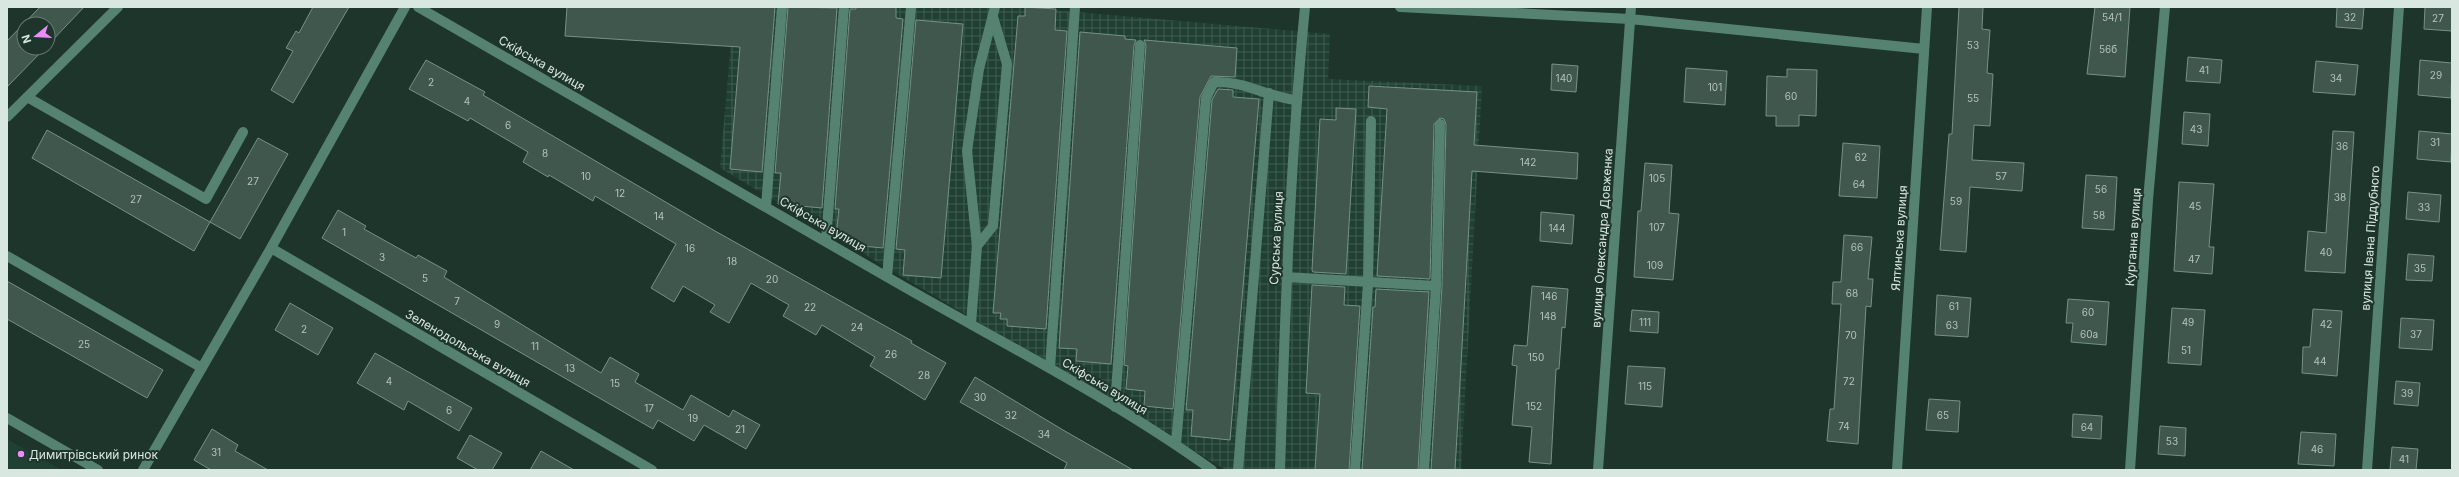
<svg xmlns="http://www.w3.org/2000/svg" width="2459" height="477" viewBox="0 0 2459 477" font-family="Inter,sans-serif">
	<defs>
		<pattern id="industrial-grid" width="8" height="8" patternUnits="userSpaceOnUse"><rect width="8" height="8" fill="#204034"/><path d="M0 4h8M4 0v8" fill="none" stroke="#405c51"/></pattern>
	</defs>
	<rect width="100%" height="100%" fill="#1e352c"/>
	<path fill="#204034" d="M7,439l55,31h-55z"/>
	<path fill="url(#industrial-grid)" d="M734,7h285l311,27 -2,45 154,7 -21,384h-235l-506,-302z"/>
	<path fill="#3f574d" stroke="#779186" d="M40,7h44l-36,38v-21h-24v24h21l-38,39v-46z
		M313,7h36l-56,96 -22,-13 22,-39 -7,-3 10,-17 3,2z
		M567,7h208l-13,165 -32,-3 10,-122 -175,-11z
		M788,7l49,1 -15,200 -44,-4 3,-31h-6z
		M856,7h40v11l7,1 -20,229 -32,-3v-8l-15,-1 3,-27h-4l15,-200h6z
		M1025,7l31,2 -1,21 12,1 -21,298 -39,-3v-7h-7l1,-6h-8l25,-297h7z
		M1959,7h24l-1,22 8,1 -3,43 6,1 -3,52 -16,-1 -2,35 52,3 -2,28 -52,-4 -4,65 -26,-2 9,-116h3z
		M2095,7h35l-5,70 -38,-3z
		M2337,7h27l-2,22 -26,-2z
		M2425,7h27v24l-28,-2z
		M916,20l47,4 -22,254 -38,-3 2,-25 -9,-1z
		M1080,32l45,4v3l11,1 -2,5 -23,319 -35,-3 1,-12 -18,-1z
		M1144,40l93,8 -2,29 -24,-1 -11,21 -27,312 -29,-3 1,-15 -19,-2 2,-23 -4,-1 22,-320z
		M2188,57l34,3 -2,23 -34,-2z
		M426,60l59,32 -2,3 232,136 197,110 -1,2 35,20 -21,37 -55,-34 5,-9 -53,-32 -6,10 -33,-19 6,-11 -38,-22 -22,40 -19,-11 5,-7 -32,-19 -9,16 -23,-14 25,-44 -81,-48 -2,5 -44,-26 -1,2 -25,-15 5,-10 -58,-34 -2,3 -59,-32z
		M2420,60l32,3 -1,35 -33,-3z
		M2316,61l42,4 -3,30 -42,-3z
		M1552,64l26,2 -2,26 -25,-2z
		M1686,68l41,3 -2,34 -41,-3z
		M1787,69l30,1 -1,46 -17,-1v11h-23v-10h-10l1,-40 20,1z
		M1369,86l108,6 -3,53 104,8 -1,26 -105,-8 -17,299h-24l11,-184 4,-162 -2,-5 -4,-1 -6,6 -4,155 -53,-3 10,-167 -19,-2z
		M1218,89l15,1v7l26,2 -29,341 -39,-4 2,-26h-7l26,-310z
		M1336,108l20,1 -10,165 -33,-2 -1,-2 8,-151 16,1z
		M2184,112l26,2 -2,32 -26,-2z
		M47,130l163,92 -16,29 -162,-93z
		M2333,131l21,1 -9,141 -40,-2 3,-40 18,2z
		M2419,131l33,3 -1,28 -34,-3z
		M258,138l30,16 -48,85 -30,-17z
		M1843,143l37,3 -3,52 -38,-2z
		M1645,163l27,2 -3,48 10,1 -6,66 -39,-3 4,-66h3z
		M2086,175l31,2 -3,53 -32,-2z
		M2179,182l35,2 -5,63h5l-2,27 -38,-3z
		M2408,192l33,3 -2,27 -33,-3z
		M338,210l28,16 -2,3 52,29 2,-3 29,16 -3,6 157,96 9,-16 29,17 -4,8 48,28 8,-15 38,22 4,-7 27,15 -14,24 -42,-24 -10,16 -36,-21 -5,9 -331,-191z
		M1541,212l33,3 -2,29 -32,-3z
		M1844,235l28,2 -4,42h5l-2,28 -5,-1 -8,138 -31,-3 3,-32h4l7,-105h-9l1,-22h8z
		M2408,254l26,2 -2,25 -26,-1z
		M7,281l156,89 -16,28 -140,-79z
		M1312,285l33,2 -1,18 16,1 -11,164h-34l5,-76 -14,-1z
		M1532,286l36,3 -3,39 -3,-1 -3,42h-3l-5,95 -22,-2 3,-35 -20,-2 5,-59 -5,-1 2,-20 13,1z
		M1376,289l53,3 -11,178h-56l11,-163h2z
		M1937,295l34,3 -3,39 -33,-2z
		M2068,299l41,3 -3,43 -35,-3 2,-19h-7z
		M290,303l43,25 -15,27 -43,-25z
		M2172,308l33,2 -4,55 -33,-2z
		M2313,309l29,2 -5,65 -35,-3 1,-26h7z
		M1632,310l27,2 -1,21 -28,-2z
		M2401,318l33,2 -2,30 -33,-2z
		M375,353l97,55 -13,23 -51,-30 -4,9 -47,-27z
		M1628,366l37,2 -3,39 -37,-3z
		M975,377l88,53 70,40h-69l3,-7 -107,-61z
		M2396,381l24,2 -2,23 -24,-2z
		M1929,399l31,2 -2,31 -32,-2z
		M2073,414l29,2 -1,23 -29,-2z
		M2160,426l26,2 -1,28 -27,-2z
		M212,429l26,16 -3,6 33,19h-57l-17,-10z
		M2301,432l35,2 -2,32 -36,-2z
		M470,435l32,18 -10,17h-14l-21,-12z
		M2392,447l26,2 -2,21h-26z
		M541,451l33,19h-44z"/>
	<g fill="none" stroke-linecap="round" stroke-linejoin="round">
		<path stroke="#568371" stroke-width="10" d="M418,7c156,90 313,180 469,270 109,63 222,119 325,193
			M1400,7l230,12 294,30
			M27,97l179,102 37,-67
			M7,117l111,-110
			M766,206l16,-199
			M826,241l18,-234
			M977,246l16,-20 14,-162 -14,-47
			M271,248l381,222
			M7,256l195,112
			M887,277l24,-270
			M1286,277l150,9
			M971,324l6,-78 -10,-95 12,-82 16,-62
			M1050,368l25,-361
			M1115,407l25,-362
			M7,418l91,52
			M1176,444l30,-346 8,-16c33,-1 52,15 82,18
			M143,470l128,-222 134,-241
			M1238,470l31,-377
			M1280,470c5,-155 10,-309 25,-463
			M1355,470l13,-187 3,-162
			M1424,470l12,-184 4,-162
			M1598,470l33,-463
			M1897,470l30,-463
			M2130,470l18,-270 17,-193
			M2367,470l32,-463"/>
	</g>
	<circle fill="#ec8cfa" stroke="#1e352c" stroke-width="1.5" cx="21" cy="454" r="4"/>
	<g text-anchor="middle" dominant-baseline="central" stroke-width="4" stroke-linejoin="round" paint-order="stroke">
		<g font-size="10" fill="#b2c3bc">
			<text x="2112" y="17">54/1</text>
			<text x="2350" y="17">32</text>
			<text x="2438" y="18">27</text>
			<text x="1973" y="45">53</text>
			<text x="2108" y="49">56б</text>
			<text x="2204" y="70">41</text>
			<text x="2436" y="75">29</text>
			<text x="1564" y="78">140</text>
			<text x="2336" y="78">34</text>
			<text x="431" y="82">2</text>
			<text x="1715" y="87">101</text>
			<text x="1791" y="96">60</text>
			<text x="1973" y="98">55</text>
			<text x="467" y="101">4</text>
			<text x="508" y="125">6</text>
			<text x="2196" y="129">43</text>
			<text x="2435" y="142">31</text>
			<text x="2342" y="146">36</text>
			<text x="545" y="153">8</text>
			<text x="1861" y="157">62</text>
			<text x="1528" y="162">142</text>
			<text x="586" y="176">10</text>
			<text x="2001" y="176">57</text>
			<text x="1657" y="178">105</text>
			<text x="253" y="181">27</text>
			<text x="1859" y="184">64</text>
			<text x="2101" y="189">56</text>
			<text x="620" y="193">12</text>
			<text x="2340" y="197">38</text>
			<text x="136" y="199">27</text>
			<text x="1956" y="201">59</text>
			<text x="2195" y="206">45</text>
			<text x="2424" y="207">33</text>
			<text x="2099" y="215">58</text>
			<text x="659" y="216">14</text>
			<text x="1657" y="227">107</text>
			<text x="1557" y="228">144</text>
			<text x="344" y="232">1</text>
			<text x="1857" y="247">66</text>
			<text x="690" y="248">16</text>
			<text x="2326" y="252">40</text>
			<text x="382" y="257">3</text>
			<text x="2194" y="259">47</text>
			<text x="732" y="261">18</text>
			<text x="1655" y="265">109</text>
			<text x="2420" y="268">35</text>
			<text x="425" y="278">5</text>
			<text x="772" y="279">20</text>
			<text x="1852" y="293">68</text>
			<text x="1549" y="296">146</text>
			<text x="457" y="301">7</text>
			<text x="1954" y="306">61</text>
			<text x="810" y="307">22</text>
			<text x="2088" y="312">60</text>
			<text x="1548" y="316">148</text>
			<text x="1645" y="322">111</text>
			<text x="2188" y="322">49</text>
			<text x="497" y="324">9</text>
			<text x="2326" y="324">42</text>
			<text x="1952" y="325">63</text>
			<text x="857" y="327">24</text>
			<text x="304" y="329">2</text>
			<text x="2089" y="334">60а</text>
			<text x="2416" y="334">37</text>
			<text x="1851" y="335">70</text>
			<text x="84" y="344">25</text>
			<text x="535" y="346">11</text>
			<text x="2186" y="350">51</text>
			<text x="891" y="354">26</text>
			<text x="1536" y="357">150</text>
			<text x="2320" y="361">44</text>
			<text x="570" y="368">13</text>
			<text x="924" y="375">28</text>
			<text x="389" y="381">4</text>
			<text x="1849" y="381">72</text>
			<text x="615" y="383">15</text>
			<text x="1645" y="386">115</text>
			<text x="2407" y="393">39</text>
			<text x="980" y="397">30</text>
			<text x="1534" y="406">152</text>
			<text x="649" y="408">17</text>
			<text x="449" y="410">6</text>
			<text x="1011" y="415">32</text>
			<text x="1943" y="415">65</text>
			<text x="693" y="418">19</text>
			<text x="1844" y="426">74</text>
			<text x="2087" y="427">64</text>
			<text x="740" y="429">21</text>
			<text x="1044" y="434">34</text>
			<text x="2172" y="441">53</text>
			<text x="2317" y="449">46</text>
			<text x="216" y="452">31</text>
			<text x="2404" y="459">41</text>
		</g>
		<g font-size="12" fill="#d9e7e1" stroke="#1e352c">
			<text transform="translate(542 63) rotate(30)">Скіфська вулиця</text>
			<text transform="translate(823 224) rotate(30)">Скіфська вулиця</text>
			<text transform="translate(2133 237) rotate(-86)">Курганна вулиця</text>
			<text transform="translate(1276 238) rotate(-87)">Сурська вулиця</text>
			<text transform="translate(1602 238) rotate(-86)">вулиця Олександра Довженка</text>
			<text transform="translate(1899 238) rotate(-86)">Ялтинська вулиця</text>
			<text transform="translate(2370 238) rotate(-86)">вулиця Івана Піддубного</text>
			<text transform="translate(468 348) rotate(30)">Зеленодольська вулиця</text>
			<text transform="translate(1105 386) rotate(31)">Скіфська вулиця</text>
		</g>
		<g font-size="12" fill="#d9e7e1" stroke="#1e352c" text-anchor="start">
			<text x="29" y="454">Димитрівський ринок</text>
		</g>
	</g>
	<rect width="2459" height="477" fill="none" stroke="#d9e7e1" stroke-width="16"/>
	<g transform="translate(36 36) rotate(252)"><circle r="19" fill="#1e352c" stroke="#697c74"/>
	<path d="M0-3L7 15L0 10L-7 15Z" fill="#ec8cfa"/>
	<text y="-6" font-size="11" font-weight="bold" text-anchor="middle" fill="#d9e7e1">N</text>
	</g>
</svg>
